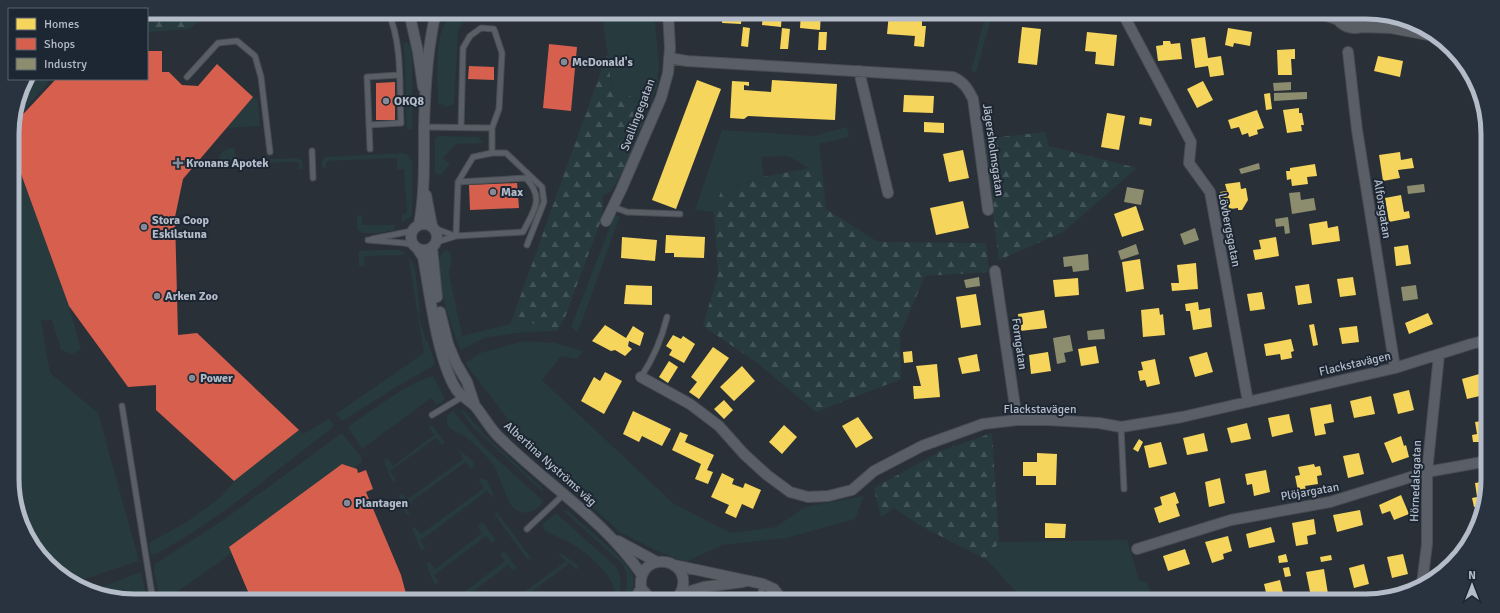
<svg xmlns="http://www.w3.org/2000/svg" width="1500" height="613" viewBox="0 0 1500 613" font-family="Signika,sans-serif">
	<defs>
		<pattern id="forest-firs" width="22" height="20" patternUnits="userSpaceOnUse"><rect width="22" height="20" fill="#273a3e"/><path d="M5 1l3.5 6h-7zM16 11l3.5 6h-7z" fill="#445559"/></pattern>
	</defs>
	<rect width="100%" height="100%" fill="#2a3038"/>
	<path fill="#273a3e" d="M453,12h76l-51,3 -13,5 -7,10 -4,74 -7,3 -9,-4c0,-28 -6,-70 15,-91z
		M602,12h52l5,51 -2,25 -8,16 -37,-15z
		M986,12h7l-17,60 -5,-1z
		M404,42l3,1 3,3 2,9v74h-5z
		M25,79h26l-38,44 12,-43z
		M253,97l5,4 2,25 -33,2z
		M847,127l2,10 -30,7 3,24h-13l-21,-12 -26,1 1,20 -42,14 -7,21 -19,-2 27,-80 92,6z
		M439,136l39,1 7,6 -29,1 -13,14 7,6 -9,11 -6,-2v-35z
		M230,148l5,1 1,11 62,-2 4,3 1,8h-4v-7l-85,2 9,-13z
		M12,149l57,157 12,43 -9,5 -11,-4 -9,-30h-11l9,53 48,40 41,148 -64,21 -38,-29 -19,-47 -5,-81z
		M404,153l4,2 4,6v55l-10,6v-7l5,-2 -3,-44h-7v-11l-71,3v7l-4,-1v-5l3,-5z
		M362,215v10h36l-4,1v4l-14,3h-18l-5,-5v-12z
		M614,216h6l-42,116 -7,-5z
		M376,250h23l6,3 -1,2 -40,1v10h-5v-15z
		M447,250l5,6 -3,17 13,63 48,-12 3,-7 44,14 -31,1 -42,6 -23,12c-8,-17 -27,-73 -22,-91 1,-5 4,-7 8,-9z
		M408,254l7,14 5,45 -2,1 8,27h1l8,21 -2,4 -40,23 -49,31h-3l-5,-6 88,-61z
		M525,341l29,2 29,8 -6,8 -16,-3 -19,24 132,124 57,29 45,-6 29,-20 59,-11 -9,23 -69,19 -64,7 -36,17 -31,-12 -35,-18 -76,-68 -33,-34 -3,-11 -43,-56 15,-10z
		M433,376l12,23 -8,6 -6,-7 -69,51 -14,-22c22,-15 60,-45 85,-51z
		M460,410h3l22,25 57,53 2,5 -72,-67z
		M453,411l30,35 60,55c-6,12 -24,17 -32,4 -9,-15 -11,-34 -24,-48 -7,-7 -14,-14 -22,-21 -5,-3 -11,-4 -14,-7 -5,-4 -4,-9 -4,-14z
		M329,419l5,6 -3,4c-56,42 -116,94 -177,126l-4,-2 -1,-10 36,-20 35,-25 14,-17 65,-51 4,4z
		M432,425l13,18 -3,2 -6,-7 -46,33 6,9 -2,2 -3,-3 -7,-18 4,-3 5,8 41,-31 -5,-8z
		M342,433l19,24 1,5 -6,4 1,3 -125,84 -68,48h-3l-7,-28 1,-9 67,-43z
		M459,450l13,10 3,6 -4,3 -5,-7 -61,44 5,8 -4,1 -7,-20 3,-2 5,7 56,-41z
		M482,478l5,2 7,15 -2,2 -5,-6 -67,50 5,7 -4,2 -9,-21 3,-2 6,7 63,-46 -5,-8z
		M563,510l5,1c14,13 55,46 63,60 5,10 2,20 -1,30h-5c1,-13 5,-24 -2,-36z
		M497,512l34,46 -3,2 -34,-46z
		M556,513l60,54c7,11 5,21 2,34h-3c5,-21 -27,-48 -43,-57 -9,-6 -19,-8 -28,-14l-1,-6z
		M482,522l14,18 -4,3 -6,-7 -52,39 5,8 -5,1 -8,-20 4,-2 5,7 47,-36 -5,-7z
		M1127,540l12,40 8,3 7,18h-79l-4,-6 -13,6h-33l-38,-41 12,-18z
		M504,551l13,17 -4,3 -5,-6 -48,36h-8l53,-40 -5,-7z
		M561,553l18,13 -1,3h-3l-5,-6 -51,38h-7l53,-39 -6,-8z
		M141,572l6,29h-13l-46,-9z"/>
	<path fill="url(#forest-firs)" d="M147,12h62l-19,17 -43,3z
		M607,54l5,35 37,15 -22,59 -15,27 -9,6v19l-38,102 -8,14 -44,-14z
		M1045,132l4,14 88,22 -74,64 -64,28 -16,-121z
		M809,168h13l4,41 52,33 108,1 3,29 -64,4 -25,58 1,45 -85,33 -60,-50 -53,-36 15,-52 -4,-62 7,-21 42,-14z
		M992,433l7,109 -12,18 -68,-35 -25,-17 -13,9 -7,-29 67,-37z"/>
	<path fill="#f6d55c" d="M723,12h19l-1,12 -19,-1z
		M763,12h19l-1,15 -19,-2z
		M801,12h20l-1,18 -20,-2z
		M838,12h19l-1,5 -18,-1z
		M889,13l33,3v10h4l-2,21 -10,-1 1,-10 -28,-2z
		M743,27l7,1 -2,19 -7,-1z
		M1022,27l19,2 -4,36 -19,-2z
		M782,28l8,1 -2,20h-8z
		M1228,28l24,4 -2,14 -16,-3 -1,4 -8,-2z
		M819,32h8l-1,18h-8z
		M1087,32l30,3 -3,31 -19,-2 1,-12 -11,-1z
		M1205,37l3,21 13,-2 3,19 -14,2 -2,-11 -13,2 -4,-29z
		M1163,41h7l1,3 9,-1 2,16 -24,2 -2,-15 7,-1z
		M1295,49v10h-4l1,16h-14l-1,-25z
		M1378,56l25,5 -3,16 -26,-6z
		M697,80l24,9 -45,120 -24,-9z
		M772,80l65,4 -2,36 -87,-4 -4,3 -14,-1 2,-37 17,1v4l-5,-1v5l27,2z
		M1203,81l10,19 -16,8 -10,-19z
		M1270,93l2,16 -6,1 -2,-16z
		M904,95l30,1 -1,17 -30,-1z
		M1299,108v5h3l2,12h-3l1,6 -15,2 -4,-23z
		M1257,110l7,18 -7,2 1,4 -9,3 -1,-4 -6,2 -3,-8 -8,2 -3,-9z
		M1107,113l18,3 -6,34 -18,-3z
		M1140,117l12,2 -1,7 -12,-2z
		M924,122l20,1v10l-20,-1z
		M963,150l6,28 -20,4 -6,-28z
		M1400,152l1,8 11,-2 2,10 -16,2 2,8 -17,3 -4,-26z
		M1315,164l2,12 -10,1 1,7 -16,2 -1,-7 -4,1 -1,-9h4v-3z
		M1240,182l1,7 5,-1 2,12 -6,10h-4v-2l-15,2 -3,-18 7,-1 -2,-7z
		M1401,195l3,17 5,-1 1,7 -21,4 -4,-24z
		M963,201l6,27 -33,7 -6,-27z
		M1136,206l8,24 -22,7 -8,-23z
		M1327,221l1,7 10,-2 2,15 -28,4 -3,-21z
		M666,235l39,2 -1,21 -30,-1v-4h-9z
		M622,237l35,3 -2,21 -34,-3z
		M1276,237l3,19 -24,4 -2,-10 8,-1 -2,-9z
		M1408,245l3,19 -15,2 -2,-19z
		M1140,259l4,30 -18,3 -4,-30z
		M1196,263l2,26 -26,2 -1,-8h8l-2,-18z
		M1353,277l3,18 -16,2 -3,-18z
		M1078,278l1,17 -24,2 -2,-17z
		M1309,284l3,19 -14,2 -3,-19z
		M626,285l26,1v19l-28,-1z
		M1262,292l3,17 -15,2 -3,-17z
		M976,294l5,31 -20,3 -5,-31z
		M1198,302l1,8 11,-2 2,19 -19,3 -3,-19h-4l-1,-7z
		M1159,308l1,7 3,-1 2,21 -22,2 -2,-27z
		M1044,310l3,18 -27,3 -2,-17z
		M1428,313l5,11 -24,10 -4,-11z
		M1314,324l4,21 -5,1 -4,-21z
		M605,325l21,13 7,-12 11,7 -4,13 -11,-5 -1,5 4,3 -7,7 -10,-6 -4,1 -19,-10z
		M1357,326l2,16 -17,2 -3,-16z
		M673,335l8,4 2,-3 12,8 -11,19 -15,-8 3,-5 -6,-4z
		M1291,339l3,12 -3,1 1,6 -11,2 -1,-6 -14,2 -2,-12z
		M1096,346l3,17 -18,3 -3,-17z
		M713,347l16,11 -30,41 -10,-7 8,-10 -6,-5z
		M912,351l1,11 -9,1 -1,-11z
		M1048,352l3,19 -20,3 -2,-19z
		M1207,352l6,20 -18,5 -6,-20z
		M977,354l3,17 -18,3 -4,-16z
		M1155,359l5,25 -13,3 -2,-7 -5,1 -2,-10 5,-1 -2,-8z
		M669,361l9,6 -10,16 -9,-6z
		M937,364l3,33 -26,2 -1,-13h8l-5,-20z
		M742,366l13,15 -21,20 -14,-14z
		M605,372l17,9 -18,33 -23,-13 13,-24 6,4z
		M1486,372l2,22 -21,5 -5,-20z
		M1409,390l5,20 -16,4 -5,-20z
		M1371,396l4,18 -21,4 -4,-17z
		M724,400l9,10 -9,9 -10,-10z
		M1331,404l3,18 -10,2 2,10 -11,2 -5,-28z
		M633,411l38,18 -9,17 -20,-10 -3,6 -16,-8z
		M1289,414l4,18 -21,5 -4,-19z
		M858,417l15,21 -17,10 -14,-22z
		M1488,420v22h-15l-1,-7 5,-1 -2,-12z
		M1247,423l4,16 -20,4 -4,-15z
		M784,425l13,12 -15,17 -13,-12z
		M680,432l8,3 -3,7 29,13 -7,15 6,2 -5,12 -13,-5 6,-15 -29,-14z
		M1204,433l4,18 -21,4 -4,-17z
		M1401,436l3,10 2,-1 3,12 -17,6 -8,-20z
		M1139,439l4,3 -5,10 -5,-3z
		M1161,442l6,22 -18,4 -5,-22z
		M1037,453l20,1 -1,31h-20v-9h-13v-14h14z
		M1359,453l5,21 -16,4 -5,-22z
		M1314,464l1,3 5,-1 2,9 -5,1 1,8 -13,2 1,4 -8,1 -3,-15 5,-1 -2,-8z
		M1266,470l4,22 -16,4 -2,-12 -5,1 -2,-11z
		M722,473l12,6 -2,5 11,4 2,-5 16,7 -8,19 -11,-5 -6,14 -11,-5 4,-8 -18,-8z
		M1220,478l5,25 -16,4 -4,-25z
		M1488,481l-5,25 -9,1 -2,-9 5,-1 -2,-14z
		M1175,492l4,11 -3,1 4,12 -21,7 -5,-15 8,-3 -2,-8z
		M1401,495l8,19 -15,6 -4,-9 -8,3 -3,-9z
		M1360,510l3,15 -26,7 -4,-17z
		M1314,519l2,15 -9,2 1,8 -12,2 -4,-23z
		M1045,523l21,1 -1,14h-20z
		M1271,527l4,15 -26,6 -3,-14z
		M1228,536l4,15 -9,3 1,5 -12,4 -7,-21z
		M1185,549l5,15 -22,7 -5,-15z
		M1286,554l2,8 -9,1 -1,-7z
		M1403,554l5,20 -16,4 -5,-21z
		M1331,555l1,5 -11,2 -1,-5z
		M1364,564l5,20 -15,4 -5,-20z
		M1289,567l2,9 -6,1 -2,-9z
		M1324,569l4,25 -17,3 -5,-25z
		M1280,580l5,21h-17l-4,-17z
		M1239,592l4,9h-18l-1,-3z"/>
	<path fill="#d6604d" d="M549,44l28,3 -6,64 -28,-3z
		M147,51h15v21h7l13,13 16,1 19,-22 36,33 -70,82 -8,38 3,118 19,-2 102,97 -65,51 -78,-71v-25l-28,2 -59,-81 -57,-157 1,-24 43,-46h91z
		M469,66l25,1v13l-26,-1z
		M395,82v38h-19v-37z
		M517,183l2,25 -49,2 -1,-25z
		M342,464l15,5 1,4 8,-3 7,19 -7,3 35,83 7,26h-156l-23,-54z"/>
	<path fill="#8c8c6e" d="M1291,82v8l-17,1 -1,-8z
		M1307,92v7l-33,2v-8z
		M1259,163l1,6 -19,5 -2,-5z
		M1424,184l1,8 -17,2 -1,-8z
		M1127,187l17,3 -3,15 -17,-3z
		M1300,192l1,8 13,-2 2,12 -24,4 -3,-21z
		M1288,217l2,16 -5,1 -1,-8 -8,1 -1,-8z
		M1195,228l4,12 -15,5 -4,-11z
		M1136,244l3,10 -18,6 -3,-9z
		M1088,254l1,16 -16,2 -1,-6 -8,1 -1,-10z
		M979,277l1,9 -14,2 -2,-8z
		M1416,285l2,14 -15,2 -2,-14z
		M1104,329l1,10 -17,1 -1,-9z
		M1070,335l3,16 -9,2 2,9 -9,2 -4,-26z"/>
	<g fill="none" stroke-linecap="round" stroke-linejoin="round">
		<defs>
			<path id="lane" d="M187,77l31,-34 19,-2 18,15 6,21 9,75
				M369,125l-2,-48 32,-2
				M424,127l68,1v25
				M461,128l2,-80 7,-12 11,-8 13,1 8,24 -3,56 -7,19
				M370,149l-1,-24 32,-2c-2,-35 2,-79 -13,-111
				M312,151l1,27
				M613,207l14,5 53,2
				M434,228l21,8
				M456,236l2,-54 15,-25 19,-4h14l36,34 2,15 -17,43
				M372,239l40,-8
				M368,240l36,3 10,2
				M437,242l19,-6 67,-4c11,-22 22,-33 3,-54l-68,4
				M641,377c12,-18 21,-39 26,-60
				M122,406l31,195
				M432,415l30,-18
				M1121,427l3,62
				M527,529l36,-34
				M759,601l4,-17"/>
			<path id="street" d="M409,12l9,40 5,35
				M1122,12l69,130 -2,21 21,29 38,210
				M1348,52l9,78 38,238
				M669,58l18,3 266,16c11,5 15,12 20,22l15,111
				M859,71l29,122
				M426,195l6,31
				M606,221l15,-31 40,-92 7,-25 2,-25 -2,-36
				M411 237a13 13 0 1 1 26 0a13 13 0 1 1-26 0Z
				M419,225c6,-32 5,-65 5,-98 1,-38 3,-78 12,-115
				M417,248l6,9c7,37 14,101 33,132 5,8 14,11 20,18 7,9 13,19 20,27 47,48 108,85 146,141
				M432,248l5,49
				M995,271l22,149
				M440,312l8,32 8,19 11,19 8,24
				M1487,340l1,-29
				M641,377l49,27 29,22 25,28 23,21 23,17 18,5 20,-1 24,-6 22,-19 48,-25 61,-22 34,-4h31l51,3 22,4 61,-10 213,-49 76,-24 17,-4
				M618,541l39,21
				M1137,549l94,-29 99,-18 97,-30 61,-11
				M674,565l89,19 11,5 9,12
				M1422,584l5,-40v-72l12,-117
				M681,594l23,-7 39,-5
				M634,601l7,-13
				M652,601l-11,-13c-4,-37 46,-32 42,-3 -1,7 -4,12 -10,16"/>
			<path id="secondary" d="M1321,12l18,6
				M1336,12c5,17 31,20 35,1
				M1361,25l30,1 37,7"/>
		</defs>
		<use href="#lane" stroke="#484c53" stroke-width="7"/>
		<use href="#street" stroke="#484c53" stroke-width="12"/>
		<use href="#secondary" stroke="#484c53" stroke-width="16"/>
		<use href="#lane" stroke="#5a5e66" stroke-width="5"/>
		<use href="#street" stroke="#5a5e66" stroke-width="10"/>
		<use href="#secondary" stroke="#595d64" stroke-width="14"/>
	</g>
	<g fill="#848b96" stroke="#1d2633" stroke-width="1.5">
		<circle cx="564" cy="62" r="4"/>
		<circle cx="386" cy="101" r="4"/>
		<path d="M176 157h4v4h4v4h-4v4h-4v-4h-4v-4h4z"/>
		<circle cx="493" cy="192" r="4"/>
		<circle cx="144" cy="227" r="4"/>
		<circle cx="157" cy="296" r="4"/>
		<circle cx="192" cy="378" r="4"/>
		<circle cx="347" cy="503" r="4"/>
	</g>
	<g text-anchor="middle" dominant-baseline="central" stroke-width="4" stroke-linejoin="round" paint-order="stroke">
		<g font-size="12" font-weight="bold" fill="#b4bcc9" stroke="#1d2633" text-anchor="start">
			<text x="572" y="62">McDonald's</text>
			<text x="394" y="101">OKQ8</text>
			<text x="186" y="163">Kronans Apotek</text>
			<text x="501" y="192">Max</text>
			<text x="152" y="220">Stora Coop<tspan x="152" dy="14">Eskilstuna</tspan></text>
			<text x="165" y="296">Arken Zoo</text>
			<text x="200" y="378">Power</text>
			<text x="355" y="503">Plantagen</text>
		</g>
		<g font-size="12" fill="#b4bcc9" stroke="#1d2633">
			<text transform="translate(638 115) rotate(-69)">Svallingegatan</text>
			<text transform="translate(993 150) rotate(82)">Jägersholmsgatan</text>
			<text transform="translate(1382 209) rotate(81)">Alforsgatan</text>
			<text transform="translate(1229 230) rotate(79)">Lövbergsgatan</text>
			<text transform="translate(1019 344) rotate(82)">Forngatan</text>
			<text transform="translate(1355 364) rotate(-13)">Flackstavägen</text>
			<text x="1040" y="409">Flackstavägen</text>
			<text transform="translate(550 464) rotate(42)">Albertina Nyströms väg</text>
			<text transform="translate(1416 481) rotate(-88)">Hörnedalsgatan</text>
			<text transform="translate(1310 492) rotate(-10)">Plöjargatan</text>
		</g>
	</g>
	<path d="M0 0H1500V613H0ZM134 19H1366A115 115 0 0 1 1481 134V479A115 115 0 0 1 1366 594H134A115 115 0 0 1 19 479V134A115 115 0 0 1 134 19Z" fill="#29323f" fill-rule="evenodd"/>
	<path fill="none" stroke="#b4bcc9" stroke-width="5" d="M134 19H1366A115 115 0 0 1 1481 134V479A115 115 0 0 1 1366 594H134A115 115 0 0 1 19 479V134A115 115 0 0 1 134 19Z"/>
	<rect x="8" y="8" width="140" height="72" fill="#1d2633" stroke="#59626f"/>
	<rect x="16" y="18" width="20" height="12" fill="#f6d55c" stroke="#59626f"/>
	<text x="44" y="28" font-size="12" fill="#b4bcc9">Homes</text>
	<rect x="16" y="38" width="20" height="12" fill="#d6604d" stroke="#59626f"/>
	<text x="44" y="48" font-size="12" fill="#b4bcc9">Shops</text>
	<rect x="16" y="58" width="20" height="12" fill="#8c8c6e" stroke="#59626f"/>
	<text x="44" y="68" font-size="12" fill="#b4bcc9">Industry</text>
	<g transform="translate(1472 585)" stroke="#1d2633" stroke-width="3" paint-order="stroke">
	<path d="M0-3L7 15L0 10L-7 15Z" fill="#b4bcc9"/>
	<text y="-6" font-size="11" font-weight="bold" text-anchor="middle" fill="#b4bcc9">N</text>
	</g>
</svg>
